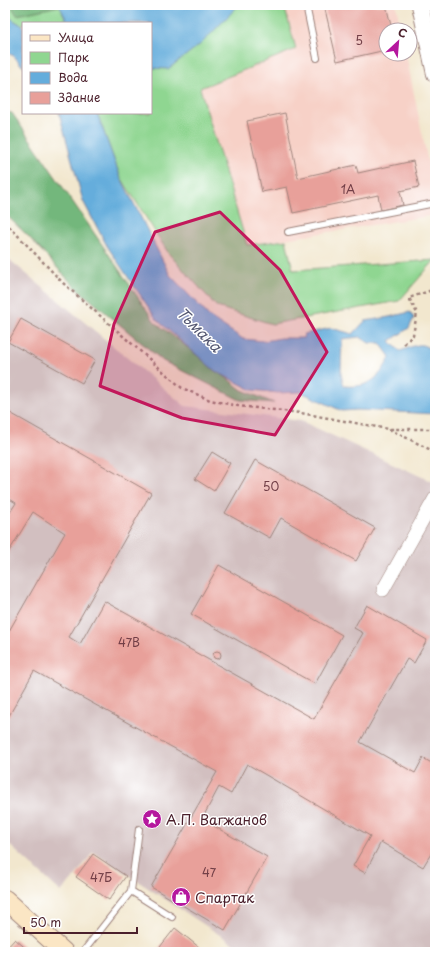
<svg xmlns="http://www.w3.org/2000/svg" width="440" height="957" viewBox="0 0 440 957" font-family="'Playpen Sans',sans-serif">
	<rect width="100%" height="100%" fill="#fff"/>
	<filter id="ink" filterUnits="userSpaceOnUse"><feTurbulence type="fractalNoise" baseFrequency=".025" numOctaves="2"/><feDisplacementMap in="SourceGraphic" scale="8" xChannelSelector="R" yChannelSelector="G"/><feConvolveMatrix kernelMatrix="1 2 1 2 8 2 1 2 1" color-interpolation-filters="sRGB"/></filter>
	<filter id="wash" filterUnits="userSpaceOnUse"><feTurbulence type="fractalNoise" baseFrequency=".012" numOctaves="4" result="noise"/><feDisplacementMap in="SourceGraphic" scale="16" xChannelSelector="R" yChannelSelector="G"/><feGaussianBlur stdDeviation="0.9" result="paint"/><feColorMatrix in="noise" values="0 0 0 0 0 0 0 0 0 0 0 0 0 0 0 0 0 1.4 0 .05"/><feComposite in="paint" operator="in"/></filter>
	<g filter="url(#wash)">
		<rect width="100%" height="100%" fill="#f2e7ce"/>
		<path fill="#f7d1c7" d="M284,5h112l5,25h-15v24h20l29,143v18l-188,30 -47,-157 96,-39z"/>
		<path fill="#d2bfc0" d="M5,256l180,150 116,15 134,62v469h-189l-153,-100 -17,23 -15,17 -56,-51z"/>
		<path fill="#8fd691" stroke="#6c7a5e" d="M5,5h279l12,44 -96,39 47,157 39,-5 7,30 142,-10 -36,41 -127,23 -55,-17 -48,-53 -49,-78 -23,-63h54v-90h-128v3l-18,-11z"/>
		<path fill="#73b77b" stroke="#5e6b53" d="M11,5h47l1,1 -42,9z
			M5,112l7,1 143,209 87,68 32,13 -34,-3 -77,-39 -89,-75 -46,-50 -23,-22z"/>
		<path fill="#65addc" stroke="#586684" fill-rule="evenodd" d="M59,5h176l3,1 -36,37 -34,26 -17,-1v-45h-83z
			M5,15l18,11v41l-9,-11 -9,-4z
			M59,113h38l23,63 50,99 40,42 33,22 21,2 17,-3h22l1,-4 27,-6 22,6 12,-13 24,-4 21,-5 4,6 -5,10 -19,13 10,10c7,-2 15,-7 22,-6 5,1 8,5 13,4v65l-78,-4 -15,1 -41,-19 -23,1 -26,-3 -37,-19 -58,-51 -50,-74 -24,-45zM360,337l9,6h11l10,14c-11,22 -21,31 -46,29l-3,-12 1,-35z"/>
		<g id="blocks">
			<path fill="#e8a09a" d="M324,5h62l6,25h-6v20l-49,11z
				M285,113l13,65 58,-13 2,8 55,-12 6,26 -19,4 3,14 -22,5 -3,-15 -85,18 -6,-26 -25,5 -15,-71z
				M21,319l74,41 -13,23 -74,-41z
				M5,410l146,83 -82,144 11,7 24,-43 210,118 49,-86 -9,-5 13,-23 60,35 -13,23 -7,-4 -47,83 55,31 8,-15 12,7v82l-12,20 -42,-25 -16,31 -12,-7 17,-30 -123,-72 -16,30 -12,-7 -17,32 65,38 -42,73 -74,-43 66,-115 -183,-101 -29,52v-85l60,-105 -32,-21 -28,46v-38l11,-17 -11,-7z
				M212,452l18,11 -16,28 -19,-12z
				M255,460l120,68 -19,33 -75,-43 -11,20 -45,-25z
				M219,565l123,70 -27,49 -124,-70z
				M213 655a4 4 0 1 1 8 0a4 4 0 1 1-8 0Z
				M93,854l33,22 -17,24 -33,-23z
				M175,928l30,24h-49z
				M15,939l15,13h-25v-2z
				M435,942v10h-6z"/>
		</g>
	</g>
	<g filter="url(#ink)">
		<use href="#blocks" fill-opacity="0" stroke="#9e837c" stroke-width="1"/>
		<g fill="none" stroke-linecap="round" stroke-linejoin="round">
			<defs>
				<path id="service" d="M306,5l11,53
					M288,232l147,-29
					M131,891l41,26
					M83,952l48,-61 8,-62"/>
				<path id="minor" d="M383,590l52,-92"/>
				<path id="tertiary" d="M420,5l15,69"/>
				<path id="secondary" d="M5,899l59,53"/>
			</defs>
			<use href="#service" stroke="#9e837c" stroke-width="8"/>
			<use href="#minor" stroke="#9e837c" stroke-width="14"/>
			<use href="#tertiary" stroke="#9e837c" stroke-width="18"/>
			<use href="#secondary" stroke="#9e837c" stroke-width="20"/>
			<path stroke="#9e837c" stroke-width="2.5" stroke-dasharray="3 3" stroke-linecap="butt" d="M5,222l58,61 119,105 28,12 28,6 63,7 87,16h47
				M404,344l9,-9 4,-22 -8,-15 26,-9
				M389,429l46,23"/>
			<use href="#service" stroke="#fff" stroke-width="6"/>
			<use href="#minor" stroke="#fff" stroke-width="13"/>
			<use href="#tertiary" stroke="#fff" stroke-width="16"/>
			<use href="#secondary" stroke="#fbe6c4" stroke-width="18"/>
		</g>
	</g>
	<path fill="#c2185b" fill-opacity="0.2" stroke="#c2185b" stroke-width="3" stroke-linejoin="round" d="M220,212l60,58 47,82 -52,83 -93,-17 -82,-32 14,-62 41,-92z"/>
	<defs>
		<symbol id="sight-disc" viewBox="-11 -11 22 22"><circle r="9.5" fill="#b5179e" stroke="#fff"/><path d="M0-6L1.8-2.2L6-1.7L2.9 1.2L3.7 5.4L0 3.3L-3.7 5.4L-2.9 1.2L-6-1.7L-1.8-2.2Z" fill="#fff"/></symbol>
		<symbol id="shop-disc" viewBox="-11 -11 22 22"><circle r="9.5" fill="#b5179e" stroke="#fff"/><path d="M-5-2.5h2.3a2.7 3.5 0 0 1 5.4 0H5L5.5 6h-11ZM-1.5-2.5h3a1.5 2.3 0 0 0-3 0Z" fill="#fff"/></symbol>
	</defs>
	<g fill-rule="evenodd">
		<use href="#sight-disc" x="141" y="808" width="22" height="22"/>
		<use href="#shop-disc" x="170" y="886" width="22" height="22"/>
	</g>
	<g text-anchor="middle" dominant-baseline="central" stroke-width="3" stroke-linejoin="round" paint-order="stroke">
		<g font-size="12" fill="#723f47">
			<text x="359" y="40">5</text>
			<text x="348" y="189">1А</text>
			<text x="271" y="486">50</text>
			<text x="129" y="642">47В</text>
			<text x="209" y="872">47</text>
			<text x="101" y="877">47Б</text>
		</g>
		<g font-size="14" fill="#4a1f2b" stroke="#fff" text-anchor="start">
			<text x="166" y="819">А.П. Вагжанов</text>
			<text x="195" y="897">Спартак</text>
		</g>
		<g font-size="15" font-style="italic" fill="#555872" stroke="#fff">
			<text transform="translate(200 329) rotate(45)">Тьмака</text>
		</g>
	</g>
	<rect width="440" height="957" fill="none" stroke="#fff" stroke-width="20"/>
	<rect x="22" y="22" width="130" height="92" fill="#ffffff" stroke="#b7a5aa"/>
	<rect x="30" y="35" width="20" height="6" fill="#fbe6c4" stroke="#b7a5aa"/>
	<text x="58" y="42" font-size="12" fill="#4a1f2b">Улица</text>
	<rect x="30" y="52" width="20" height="12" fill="#8fd691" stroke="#b7a5aa"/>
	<text x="58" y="62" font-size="12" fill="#4a1f2b">Парк</text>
	<rect x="30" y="72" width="20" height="12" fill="#65addc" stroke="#b7a5aa"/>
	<text x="58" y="82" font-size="12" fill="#4a1f2b">Вода</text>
	<rect x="30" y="92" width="20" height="12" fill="#e8a09a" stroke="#b7a5aa"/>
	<text x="58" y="102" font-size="12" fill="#4a1f2b">Здание</text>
	<g transform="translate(398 42) rotate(26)"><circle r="19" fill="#ffffff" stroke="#b7a5aa"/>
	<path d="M0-3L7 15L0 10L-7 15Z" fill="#b5179e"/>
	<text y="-6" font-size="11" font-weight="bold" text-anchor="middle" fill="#4a1f2b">С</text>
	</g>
	<path d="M24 927v6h113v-6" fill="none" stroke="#4a1f2b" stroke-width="2"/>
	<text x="30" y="927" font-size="12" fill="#4a1f2b" stroke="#ffffff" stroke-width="3" paint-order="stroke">50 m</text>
</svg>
